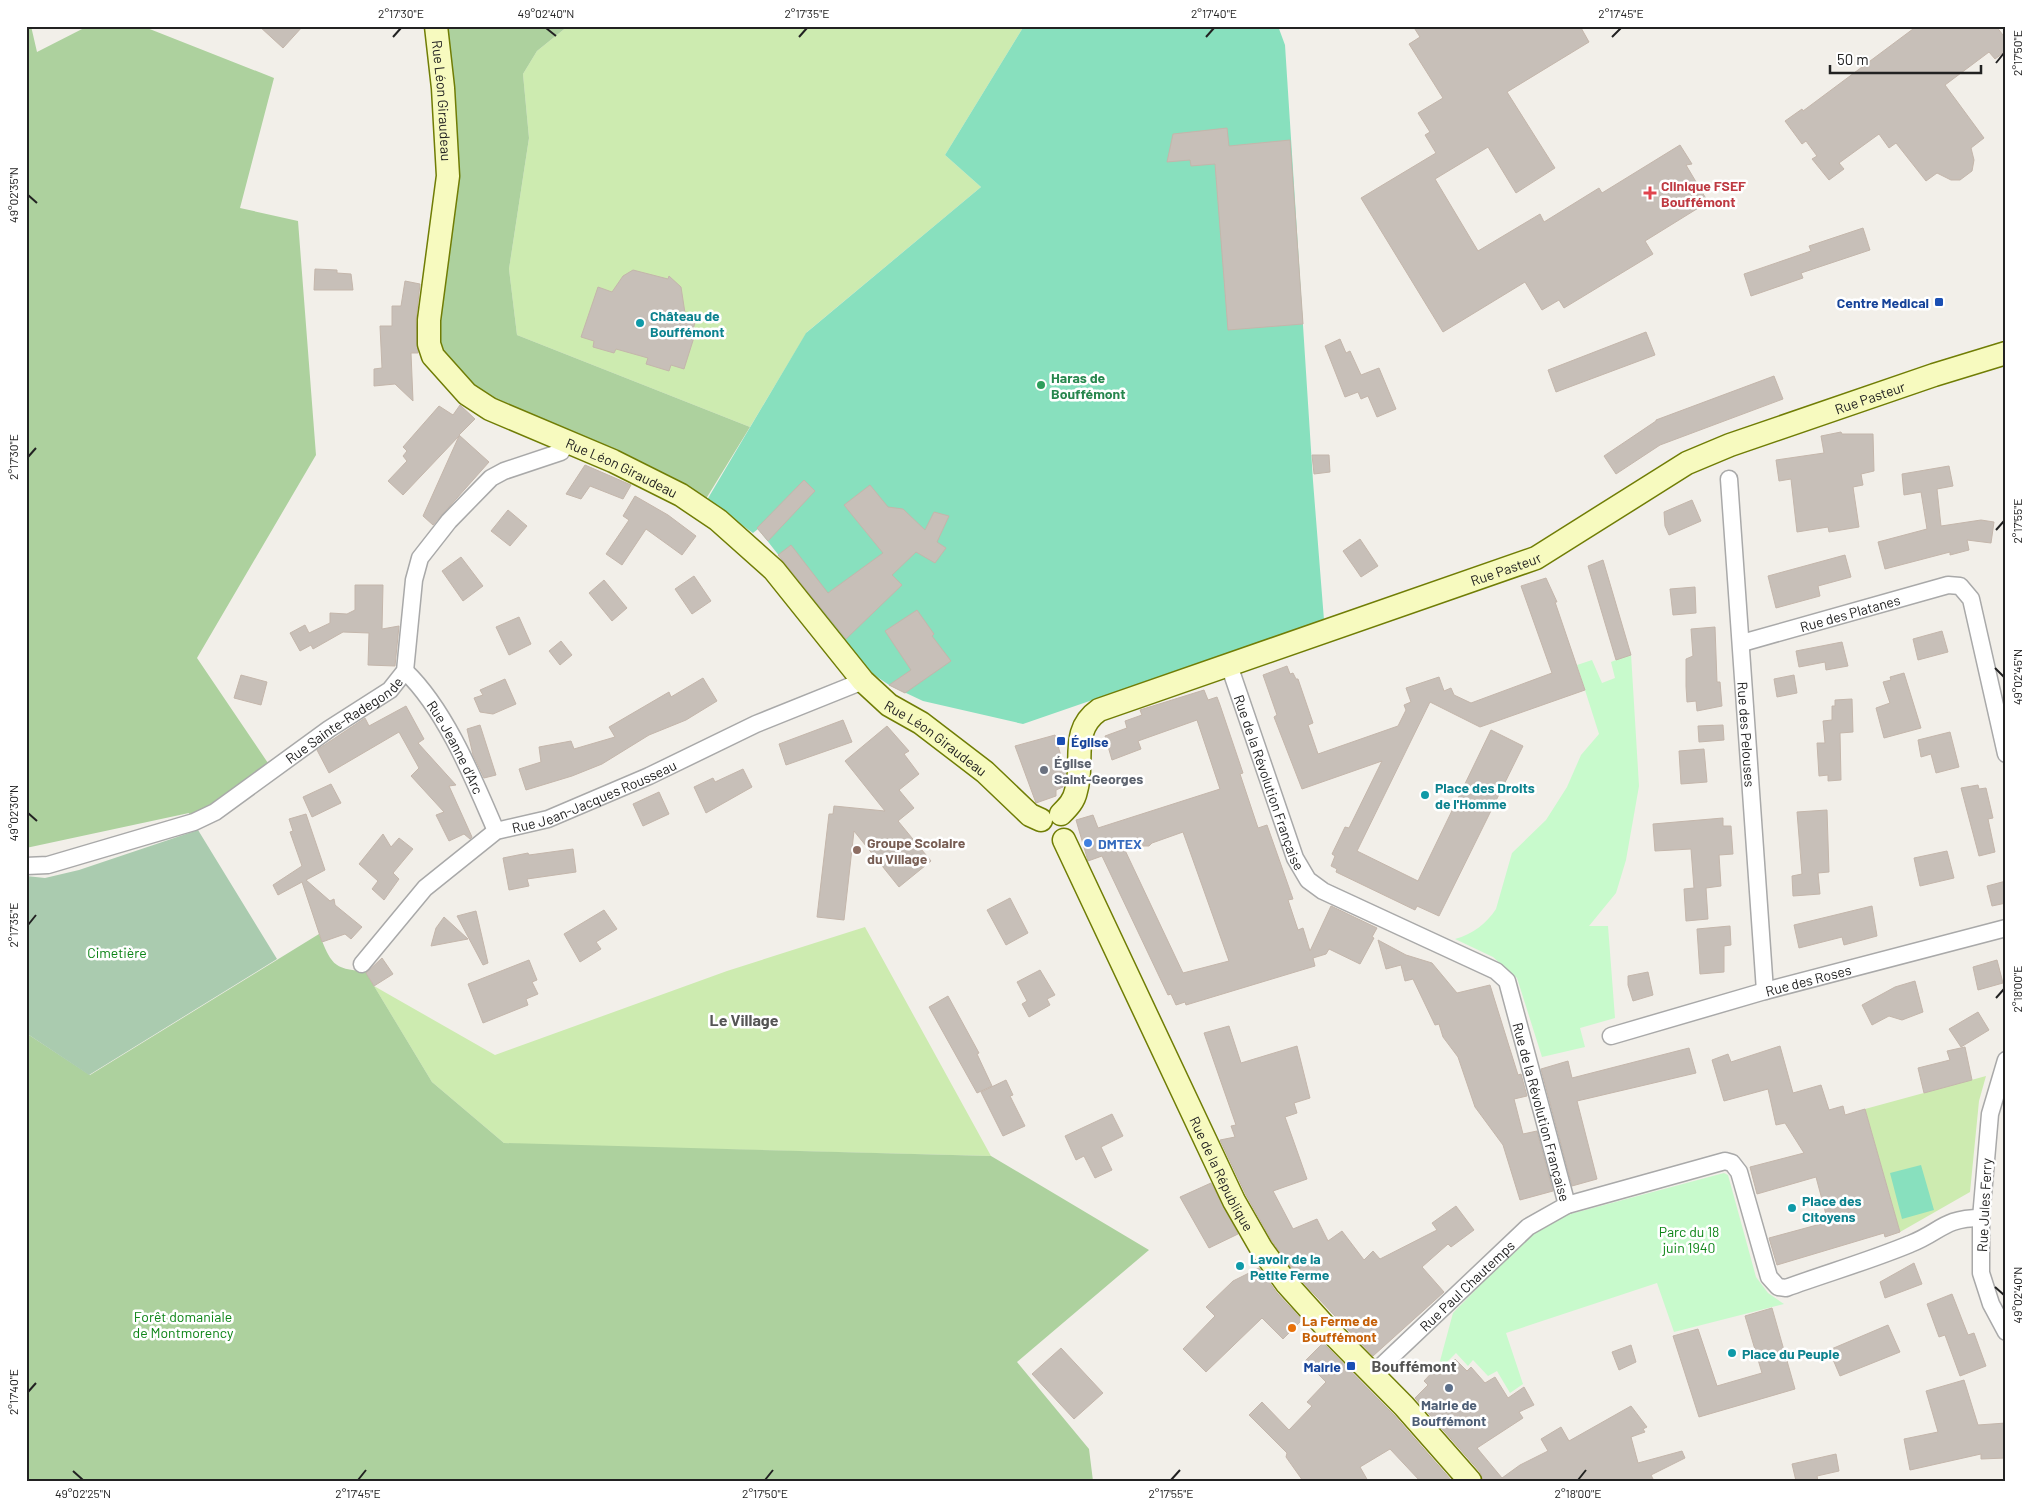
<svg xmlns="http://www.w3.org/2000/svg" width="2032" height="1507" viewBox="0 0 2032 1507" font-family="Barlow,sans-serif">
	<rect width="100%" height="100%" fill="#f2efe9"/>
	<path fill="#cdebb0" d="M568,26h456l-79,129 36,32 -174,145 -57,95 -233,-92 -8,-66 20,-131 -6,-64 14,-23z
		M865,927l126,229 -277,-7 -103,1 -107,-7 -72,-61 -58,-96 121,69 232,-84z
		M1986,1076l-7,25 -9,91 -70,40 -35,-123z"/>
	<path fill="#add19e" d="M26,26h5l6,26 51,-26h54l132,52 -34,130 58,13 18,234 -119,203 75,111 -82,50 -1,-6 -163,35z
		M436,26h132l-31,25 -14,23 6,64 -20,131 8,66 233,92 -49,80 -254,-133 -18,-54 19,-144z
		M319,934c12,28 13,36 46,37l67,111 72,61 487,13 158,94 -132,112 72,87 4,32h-1067v-448l64,42z"/>
	<path fill="#aacbaf" d="M198,830l79,129 -188,116 -63,-42v-157l19,2 34,-8z"/>
	<path fill="#c8facc" d="M1631,654l8,132 -13,74 -10,33 -27,33h19l7,92 -35,10 5,19 -43,10 -25,-79 -24,-21 -38,-18c18,-5 31,-15 41,-30l16,-56 34,-33 21,-33 14,-32 18,-21 -22,-69 15,-5 10,23 13,-5 -4,-16z
		M1724,1173l4,2 28,102 12,16 16,11 -110,28 -17,-49 -151,50 17,51 -13,9 -13,-22 -9,5 -15,-16 -5,6 -12,-13 -11,11 -5,-3 13,-48 78,-80 28,-16z"/>
	<path fill="#88e0be" d="M1024,26h254l7,19 28,436 11,139 -301,104 -100,-23 -34,-16 -19,-13 -112,-143 -5,4 -46,-33 99,-167 175,-146 -36,-32z
		M1921,1165l13,45 -32,9 -12,-46z"/>
	<path fill="#c7bfb8" stroke="#c4b6ab" fill-rule="evenodd" d="M259,26h44l-20,22z
		M1413,26h167l9,16 -82,50 48,76 -39,25 -28,-46 -53,32 43,72 62,-37 4,8 55,-34 3,5 78,-48 12,19 -6,1 22,37 -63,39 8,13 -89,54 -5,-8 -17,10 -17,-28 -82,50 -82,-134 75,-45 -11,-18 5,-3 -12,-19 25,-15 -34,-54 11,-7z
		M1917,26h79l10,13v12l-11,8 -6,-7 -44,33 39,53 -13,10 3,12 -2,11 -12,9h-9l-14,-7 -11,8 -30,-38 -7,5 -10,-14 -40,29 5,6 -15,11 -17,-21 5,-3 -11,-15 -4,3 -17,-23 17,-12 1,2z
		M1227,128l2,18 61,-6 13,184 -75,6 -13,-166 -24,2 -1,-6 -23,2 6,-28z
		M1863,228l7,22 -69,23 2,5 -52,18 -7,-22 67,-23 -2,-5z
		M315,269l22,1v3l14,1 2,16h-39z
		M633,270l35,9 1,-3 12,11 4,26 12,4 -4,12 3,2 -12,38 -13,-4 -2,6 -23,-7 2,-6 -32,-9 -2,4 -21,-6 1,-6 -13,-4 17,-50 14,5 11,-16z
		M405,281l15,3 -4,36 2,33h-7l2,48 -18,-17 -21,2v-17l8,-1 -2,-42h12v-20h9z
		M1646,332l9,23 -99,37 -8,-22z
		M1340,339l6,14 4,-2 11,24 18,-7 17,41 -19,8 -9,-21 -7,3 -3,-7 -13,5 -20,-51z
		M1774,376l9,23 -123,46 -44,29 -12,-18 52,-35v-1z
		M460,405l15,14 -16,16 30,27 -56,63 -10,-9 36,-80 -56,59 -15,-14 19,-20 -4,-5 4,-5 -4,-4 36,-41 14,9z
		M1841,432l1,2h31l1,37 -13,3 2,11 -10,2 6,40 -30,5 -1,-5 -31,5 -6,-53 -12,2 -3,-21 48,-7 -3,-17z
		M1312,455h17l1,17 -16,2z
		M585,465l46,20 -8,14 -33,-13 -9,13 -15,-5z
		M1949,466l4,20 -16,3 4,37 40,-6 13,2 -3,21 -24,-3 2,10 -19,5v-3l-65,17 -7,-27 49,-13 -6,-37 -17,3 -2,-21z
		M804,480l11,11 -47,50 -11,-13z
		M870,485l18,22 15,2 22,21 9,-18 15,4 -12,26 9,6 -11,15 -19,-11 -24,23 10,10 -56,54 -68,-84 13,-10 37,48 55,-40 -39,-48z
		M635,496l33,19 28,21 -14,19 -36,-26 -24,36 -16,-11 23,-34 -6,-4z
		M1692,500l9,21 -32,14 -4,-9 -1,-14z
		M508,510l19,16 -17,20 -19,-15z
		M1360,539l18,27 -17,11 -18,-26z
		M1845,555l6,22 -33,9 2,10 -44,12 -8,-32z
		M461,557l22,29 -20,15 -21,-30z
		M1603,560l28,95 -15,5 -28,-94z
		M694,576l17,25 -19,13 -17,-25z
		M1546,578l11,24h-2l30,88 -105,37 -50,-25 -73,149 61,30 73,-151 32,16 -84,170 -22,-10 -2,4 -79,-38 1,-3 -6,-3 4,-10 -3,-2 13,-27 4,1 33,-67 -80,28 -28,-72 3,-2 -14,-40 24,-9 3,8 3,-1 3,6h2l15,44 -5,2 10,29 80,-28 8,-16 -2,-5 7,-3 -5,-14 33,-11 5,14 7,-3 3,7 17,8 81,-30 -31,-87z
		M604,580l23,28 -15,13 -23,-28z
		M355,585h28l-1,44 17,-3 -4,40 -27,-1 1,-32 -26,-1 -30,17 -2,-4 -11,6 -10,-18 15,-8 4,8 21,-10v-10l17,1 8,-4z
		M1695,587l1,26 -23,2 -3,-26z
		M917,610l17,24 -2,2 19,25 -46,32 -16,-8 22,-15 -26,-39z
		M519,617l12,27 -22,11 -13,-28z
		M1715,627l2,55h3l2,24 -25,5 -1,-10 -9,1 -1,-16v-27l7,-3 -2,-27z
		M1942,631l6,21 -30,8 -5,-21z
		M561,641l11,14 -12,10 -11,-14z
		M1842,642l6,24 -22,4 -1,-8 -26,5 -3,-16z
		M1904,673l17,55 -37,10 -8,-30 14,-5 -7,-21 8,-2 -1,-3z
		M241,675l26,7 -6,23 -27,-7z
		M1794,675l3,18 -20,4 -3,-18z
		M703,678l14,23 -31,19 -37,15 -47,29 -30,12 -46,14 -7,-21 22,-7 -2,-15 32,-6 3,8 41,-12 -6,-10 60,-35 2,5z
		M505,679l11,25 -23,10 -13,-2 -6,-14 9,-3 -3,-5z
		M1204,690l4,10 9,-3 3,8 23,68 -3,1 18,54 9,-3 26,74 -5,1 10,30 5,-2 7,23 21,-45 46,22 -5,9 2,1 -14,26 -31,-15 -3,5 -13,4 2,8 -129,39 -1,-3 -9,3 -5,-11 -3,1 -66,-139 -14,5 -12,-41 17,-5 5,13 122,-39 -23,-69 -59,21 3,8 -29,11 -7,-24 22,-8 -2,-7 17,-6 -2,-5zM1183,832l46,129 -46,12 -60,-127h26l3,-3z
		M1852,699l1,33 -13,1 1,47 -13,1v-6l-9,1 -2,-33h8l-2,-22 9,-1v-14h3v-6z
		M406,706l18,33 -6,4 38,42 -7,1 23,51 -2,2 -6,-5 -15,7 -13,-26 8,-3 -33,-36 8,-8 -20,-36 -70,41 -12,-23 48,-32 4,8z
		M843,720l9,22 -66,23 -7,-21z
		M480,725l16,50 -12,3 -11,-23 -6,-26z
		M1723,725l1,15 -25,2 -1,-16z
		M887,726l22,25 -5,3 15,20 -20,16 15,18 -16,13 33,40 -32,26 -45,-56 -10,89 -27,-3 12,-103h4l1,-8 51,5 -40,-50z
		M1950,732l9,35 -23,6 -5,-19 -10,3 -3,-17z
		M1055,735l11,39 -3,13 -7,3v6l-20,7 -21,-57z
		M1704,749l3,33 -26,2 -2,-33z
		M743,769l9,18 -46,26 -12,-26 19,-9 2,4z
		M331,784l10,19 -29,14 -9,-20z
		M1978,785l1,4 7,-1 7,30 -5,1 7,33 -16,4 -18,-68z
		M659,792l10,22 -26,12 -10,-22z
		M1827,810l2,62 -11,1 2,21 -27,2 -1,-20 10,-2 -5,-62z
		M306,814l19,56 -19,10 24,21 4,-2 1,6 27,22 -11,12 -6,-5 -23,8 -20,-60 -24,13 -5,-10 29,-19 -12,-34 3,-1 -4,-12z
		M1723,818v8h8l2,28 -14,1 2,31 -15,2 2,31 -22,2 -2,-32 10,-1 -3,-39 -36,2 -2,-27z
		M383,834l8,13 8,-9 14,11 -20,24 6,6 -15,21 -12,-11 6,-8 -19,-17z
		M573,849l3,23 -49,7 2,7 -20,4 -6,-32 25,-5 1,2z
		M1947,851l7,27 -34,8 -6,-28z
		M2006,881v22l-14,3 -5,-20z
		M1010,898l18,35 -22,12 -19,-35z
		M1872,906l5,30 -33,9 -2,-8 -43,11 -5,-23z
		M604,910l13,19 -21,13 5,7 -21,13 -16,-28z
		M476,911l12,52 -5,2 -26,-49z
		M444,917l24,22 -37,7 5,-18z
		M1730,926l1,19 -7,1v26l-24,2 -3,-45z
		M1378,940l28,15 26,8 25,30 33,-8 28,90 3,-1 6,22 -13,3 9,35 14,-3 16,60 -33,9 -17,-55 -28,-38 -17,-50 -15,-20 -4,-13 -4,1 -22,-46 -8,2 -4,-16 -15,4z
		M382,958l11,16 -19,12 -8,-13z
		M529,960l8,20 -5,2 6,12 -12,5 2,6 -45,18 -15,-39z
		M1997,960l6,23 -25,7 -5,-23z
		M1040,970l15,25 -8,4 3,6 -21,12 -7,-13 5,-3 -10,-19z
		M1648,972l5,23 -20,6 -5,-16v-9z
		M1915,981l8,31 -21,8 -13,-4 -17,9 -10,-20 33,-18z
		M948,996l31,57 -2,1 15,32 -15,7 -48,-86z
		M1978,1012l11,18 -28,17 -12,-18z
		M1229,1026l12,37 56,-17 13,52 -16,5 3,10 -12,4 22,62 -34,12 20,38 24,-10 11,22 14,-10 22,29 9,-9 7,8 57,-29 -5,-7 24,-17 18,24 -23,17 -3,-3 -26,23 22,25 -71,64 -76,-80 -25,-35 -26,-46 -26,-55 15,-3 -4,-11 5,-1 -32,-92z
		M1780,1046l13,47 28,-8 8,25 14,-4 2,9 20,-6 35,123 -15,5 -1,-4 -107,32 -8,-27 59,-16 -12,-45 -59,17 -7,-27 54,-14 -19,-30 -9,2 -8,-36 -44,12 -12,-41 16,-6 3,8z
		M1965,1047l7,33 -48,13 -6,-25 32,-8 -3,-9z
		M1689,1048l7,25 -119,28 20,78 -25,7 -31,-117 27,-8 4,17z
		M1006,1080l7,15 -3,1 15,30 -22,10 -22,-44z
		M1112,1114l11,22 -22,11 11,23 -17,8 -11,-22 -8,4 -11,-24z
		M1211,1183l27,51 -29,14 -29,-51z
		M1914,1263l8,21 -37,14 -5,-16z
		M1259,1268l18,25 25,27 -19,19 -21,-21 -56,54 -23,-23 32,-33 -9,-9 27,-26z
		M1952,1294l16,41 6,-2 12,33 -26,10 -15,-41 -6,2 -12,-33z
		M1772,1308l23,81 -96,28 -26,-81 25,-7 19,57 45,-13 -17,-57z
		M1888,1325l12,27 -60,24 -11,-26z
		M1323,1343l71,72 58,66h-32l-30,-32 -30,18 8,14h-65l-17,-24 1,-4 -38,-38 13,-13 27,28 23,-24 -5,-4 19,-20 -21,-21z
		M1631,1345l5,17 -17,8 -7,-18z
		M1061,1348l42,45 -29,26 -42,-45z
		M1455,1359l12,12 4,-4 14,16 10,-6 13,21 16,-11 10,18 -15,7 4,6 -46,30 25,30 18,-13 28,-14 -7,-12 20,-12 8,14 62,-35 16,21 -4,2 2,3 -14,5 7,26 44,-12 3,7 -34,17 3,6h-171l-3,-9 -65,-74 13,-13 -4,-4 14,-15 6,4z
		M1964,1380l14,45 28,-2v35l-25,1v-5l-71,16 -6,-31 34,-7 -12,-41z
		M1836,1454l3,17 -22,5 1,5h-22l-4,-17z"/>
	<g fill="none" stroke-linecap="round" stroke-linejoin="round">
		<defs>
			<g id="street">
				<path id="s1" d="M1729,479l36,512"/>
				<path id="s2" d="M1742,643l206,-58 12,1 11,13 35,155"/>
				<path id="s3" d="M1229,665l66,193 13,22 15,11 173,80 11,10 60,224"/>
				<path id="s4" d="M405,671c41,39 69,109 91,160"/>
				<path id="s5" d="M26,866l22,-1 146,-43 21,-10 114,-83 61,-39 15,-19 9,-91 6,-22 29,-37 42,-43 13,-7 57,-19 5,-9"/>
				<path id="s6" d="M362,964l63,-76 71,-57 52,-12 101,-43 107,-52 107,-43"/>
				<path id="s7" d="M1611,1036l154,-45 241,-63"/>
				<path d="M2006,1060l-16,54 -9,104v55l10,31 15,28"/>
				<path id="s8" d="M1373,1374l155,-147 39,-22 158,-44 7,2 7,9 30,105 9,10 8,1c41,-15 83,-27 124,-44 31,-12 33,-26 71,-26"/>
			</g>
			<g id="secondary">
				<path id="s9" d="M436,26l7,62 5,88 -19,144v24l4,12 34,38 23,15 123,52 68,34 37,25 56,50 89,111 26,24 32,18 64,49 45,43 11,5"/>
				<path id="s10" d="M1061,814c7,-7 13,-13 15,-23 9,-29 -7,-60 23,-81l437,-152 151,-95 43,-18 204,-70 72,-22"/>
				<path id="s11" d="M1064,840l170,361 27,47 26,36 37,41 80,81 66,75"/>
			</g>
		</defs>
		<use href="#street" stroke="#a9a9a9" stroke-width="19"/>
		<use href="#secondary" stroke="#707d05" stroke-width="25"/>
		<use href="#street" stroke="#fff" stroke-width="16"/>
		<use href="#secondary" stroke="#f7fabf" stroke-width="22"/>
	</g>
	<path fill="none" stroke="#222" stroke-width="2" d="M546,28l10,8M393,37l8,-9M799,37l8,-9M1206,37l8,-9M1612,37l9,-9M1996,63l8,-10M28,195l9,8M28,457l8,-9M1996,530l8,-9M1995,668l9,9M28,813l9,8M28,925l8,-10M1996,998l8,-9M1995,1287l9,8M28,1392l8,-9M73,1471l10,9M358,1480l8,-10M765,1480l8,-10M1171,1480l9,-10M1578,1480l8,-10"/>
	<path fill="#e0444e" stroke="#fff" stroke-width="2" d="M1647.5 185.5h5v5h5v5h-5v5h-5v-5h-5v-5h5z"/>
	<g fill="#1a4fb4" stroke="#fff" stroke-width="2">
		<rect x="1934" y="297" width="10" height="10" rx="2.5"/>
		<rect x="1056" y="736" width="10" height="10" rx="2.5"/>
		<rect x="1346" y="1361" width="10" height="10" rx="2.5"/>
	</g>
	<g fill="#0f9aa8" stroke="#fff" stroke-width="2">
		<circle cx="640" cy="323" r="5"/>
		<circle cx="1425" cy="795" r="5"/>
		<circle cx="1792" cy="1208" r="5"/>
		<circle cx="1240" cy="1266" r="5"/>
		<circle cx="1732" cy="1353" r="5"/>
	</g>
	<circle fill="#2e9e5b" stroke="#fff" stroke-width="2" cx="1041" cy="385" r="5"/>
	<circle fill="#6b7280" stroke="#fff" stroke-width="2" cx="1044" cy="770" r="5"/>
	<circle fill="#3f7fe0" stroke="#fff" stroke-width="2" cx="1088" cy="843" r="5"/>
	<circle fill="#8d6e63" stroke="#fff" stroke-width="2" cx="857" cy="850" r="5"/>
	<circle fill="#e8710a" stroke="#fff" stroke-width="2" cx="1292" cy="1328" r="5"/>
	<circle fill="#5c6f8a" stroke="#fff" stroke-width="2" cx="1449" cy="1388" r="5"/>
	<g text-anchor="middle" dominant-baseline="central" stroke-width="5" stroke-linejoin="round" paint-order="stroke">
		<g font-size="14" fill="#222" stroke="#fff">
			<text stroke="none"><textPath href="#s9" startOffset="75">Rue Léon Giraudeau</textPath></text>
			<text stroke="none"><textPath href="#s10" startOffset="951">Rue Pasteur</textPath></text>
			<text stroke="none"><textPath href="#s9" startOffset="555">Rue Léon Giraudeau</textPath></text>
			<text stroke="none"><textPath href="#s10" startOffset="546">Rue Pasteur</textPath></text>
			<text stroke="none"><textPath href="#s2" startOffset="112">Rue des Platanes</textPath></text>
			<text stroke="none"><textPath href="#s5" startOffset="356">Rue Sainte-Radegonde</textPath></text>
			<text stroke="none"><textPath href="#s1" startOffset="256">Rue des Pelouses</textPath></text>
			<text stroke="none"><textPath href="#s9" startOffset="975">Rue Léon Giraudeau</textPath></text>
			<text stroke="none"><textPath href="#s4" startOffset="92">Rue Jeanne d'Arc</textPath></text>
			<text stroke="none"><textPath href="#s3" startOffset="124">Rue de la Révolution Française</textPath></text>
			<text stroke="none"><textPath href="#s6" startOffset="294">Rue Jean-Jacques Rousseau</textPath></text>
			<text stroke="none"><textPath href="#s7" startOffset="205">Rue des Roses</textPath></text>
			<text stroke="none"><textPath href="#s3" startOffset="589">Rue de la Révolution Française</textPath></text>
			<text stroke="none"><textPath href="#s11" startOffset="369">Rue de la République</textPath></text>
			<text transform="translate(1984 1205) rotate(-87)">Rue Jules Ferry</text>
			<text stroke="none"><textPath href="#s8" startOffset="129">Rue Paul Chautemps</textPath></text>
		</g>
		<g font-size="14" font-weight="bold" fill="#be3a42" stroke="#fff" text-anchor="start">
			<text x="1661" y="185">Clinique FSEF<tspan x="1661" dy="16">Bouffémont</tspan></text>
		</g>
		<g font-size="14" font-weight="bold" fill="#164399" stroke="#fff" text-anchor="end">
			<text x="1929" y="302">Centre Medical</text>
			<text x="1071" y="741" text-anchor="start">Église</text>
			<text x="1341" y="1366">Mairie</text>
		</g>
		<g font-size="14" font-weight="bold" fill="#0d838f" stroke="#fff" text-anchor="start">
			<text x="650" y="315">Château de<tspan x="650" dy="16">Bouffémont</tspan></text>
			<text x="1435" y="787">Place des Droits<tspan x="1435" dy="16">de l'Homme</tspan></text>
			<text x="1802" y="1200">Place des<tspan x="1802" dy="16">Citoyens</tspan></text>
			<text x="1250" y="1258">Lavoir de la<tspan x="1250" dy="16">Petite Ferme</tspan></text>
			<text x="1742" y="1353">Place du Peuple</text>
		</g>
		<g font-size="14" font-weight="bold" fill="#27864d" stroke="#fff" text-anchor="start">
			<text x="1051" y="377">Haras de<tspan x="1051" dy="16">Bouffémont</tspan></text>
		</g>
		<g font-size="14" font-weight="bold" fill="#5b616d" stroke="#fff" text-anchor="start">
			<text x="1054" y="762">Église<tspan x="1054" dy="16">Saint-Georges</tspan></text>
		</g>
		<g font-size="14" font-weight="bold" fill="#785e54" stroke="#fff" text-anchor="start">
			<text x="867" y="842">Groupe Scolaire<tspan x="867" dy="16">du Village</tspan></text>
		</g>
		<g font-size="14" font-weight="bold" fill="#366cbe" stroke="#fff" text-anchor="start">
			<text x="1098" y="843">DMTEX</text>
		</g>
		<g font-size="14" fill="#0c8416" stroke="#fff">
			<text x="117" y="952">Cimetière</text>
			<text x="1689" y="1231">Parc du 18<tspan x="1689" dy="16">juin 1940</tspan></text>
			<text x="183" y="1316">Forêt domaniale<tspan x="183" dy="16">de Montmorency</tspan></text>
		</g>
		<g font-size="14" font-weight="bold" fill="#c56008" stroke="#fff" text-anchor="start">
			<text x="1302" y="1320">La Ferme de<tspan x="1302" dy="16">Bouffémont</tspan></text>
		</g>
		<g font-size="14" font-weight="bold" fill="#4e5e75" stroke="#fff">
			<text x="1449" y="1404">Mairie de<tspan x="1449" dy="16">Bouffémont</tspan></text>
		</g>
		<g font-size="16" font-weight="bold" fill="#555" stroke="#fff">
			<text x="744" y="1019">Le Village</text>
			<text x="1414" y="1365">Bouffémont</text>
		</g>
	</g>
	<rect width="2032" height="1507" fill="none" stroke="#ffffff" stroke-width="55"/>
	<path d="M1830 65v8h151v-8" fill="none" stroke="#222222" stroke-width="2.5"/>
	<text x="1837" y="65" font-size="15" fill="#222222" stroke="#ffffff" stroke-width="4" paint-order="stroke">50 m</text>
	<rect x="28" y="28" width="1976" height="1452" fill="none" stroke="#222" stroke-width="2"/>
	<g font-size="12" text-anchor="middle" fill="#222">
		<text x="401" y="18">2°17'30"E</text>
		<text x="546" y="18">49°02'40"N</text>
		<text x="807" y="18">2°17'35"E</text>
		<text x="1214" y="18">2°17'40"E</text>
		<text x="1621" y="18">2°17'45"E</text>
		<text transform="translate(2018 53) rotate(-90)" y="4">2°17'50"E</text>
		<text transform="translate(14 195) rotate(-90)" y="4">49°02'35"N</text>
		<text transform="translate(14 457) rotate(-90)" y="4">2°17'30"E</text>
		<text transform="translate(2018 521) rotate(-90)" y="4">2°17'55"E</text>
		<text transform="translate(2018 677) rotate(-90)" y="4">49°02'45"N</text>
		<text transform="translate(14 813) rotate(-90)" y="4">49°02'30"N</text>
		<text transform="translate(14 925) rotate(-90)" y="4">2°17'35"E</text>
		<text transform="translate(2018 989) rotate(-90)" y="4">2°18'00"E</text>
		<text transform="translate(2018 1295) rotate(-90)" y="4">49°02'40"N</text>
		<text transform="translate(14 1392) rotate(-90)" y="4">2°17'40"E</text>
		<text x="83" y="1498">49°02'25"N</text>
		<text x="358" y="1498">2°17'45"E</text>
		<text x="765" y="1498">2°17'50"E</text>
		<text x="1171" y="1498">2°17'55"E</text>
		<text x="1578" y="1498">2°18'00"E</text>
	</g>
</svg>
